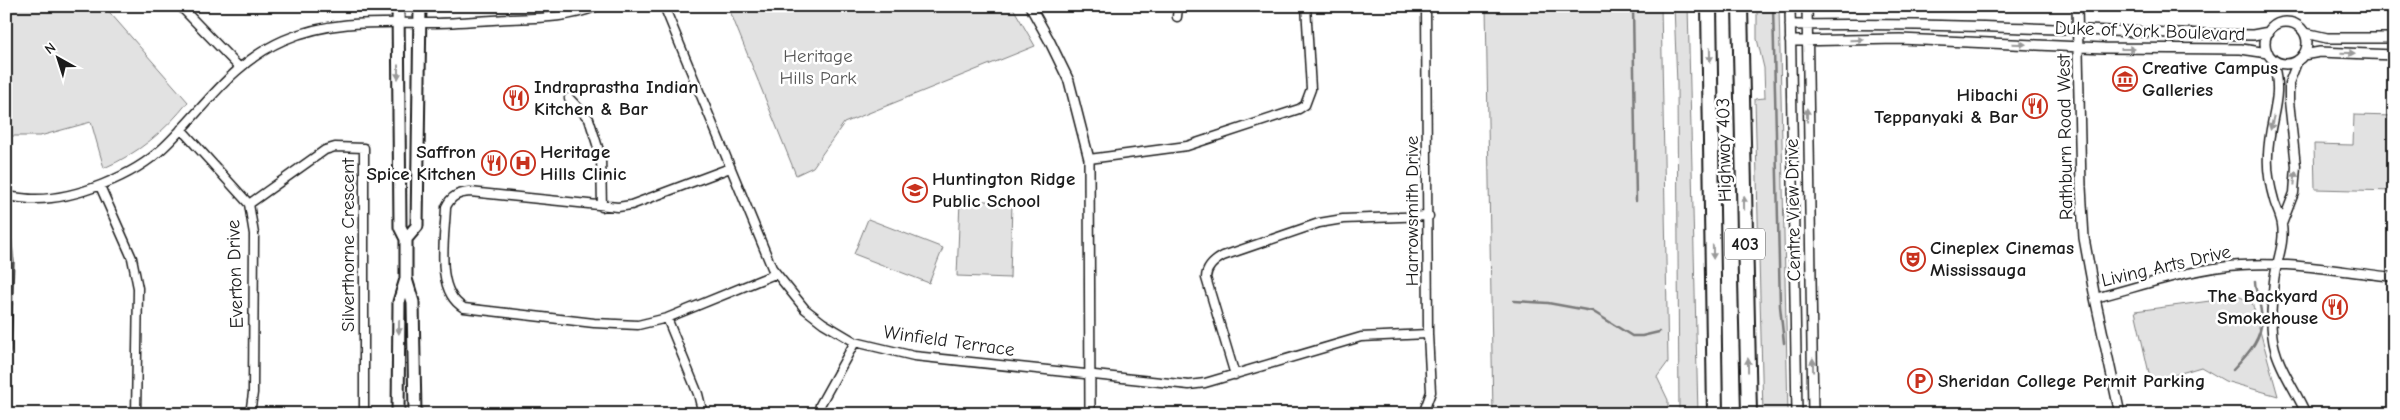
<svg xmlns="http://www.w3.org/2000/svg" width="2400" height="420" viewBox="0 0 2400 420" font-family="'Comic Neue',sans-serif">
	<rect width="100%" height="100%" fill="#fff"/>
	<filter id="ink" filterUnits="userSpaceOnUse"><feTurbulence type="fractalNoise" baseFrequency=".02" numOctaves="2"/><feDisplacementMap in="SourceGraphic" scale="10" xChannelSelector="R" yChannelSelector="G"/><feConvolveMatrix kernelMatrix="1 2 1 2 8 2 1 2 1" color-interpolation-filters="sRGB"/></filter>
	<g filter="url(#ink)">
		<path fill="#e2e2e2" stroke="#7f7f7f" d="M6,6h98l84,96c-23,29 -49,51 -84,66l-13,-46 -51,14h-34z
			M728,6h284l23,40 -191,77 -31,44 -17,8z
			M1486,6h175l7,356 -11,15 11,23v14h-175z
			M1674,6h14l10,408h-19l-2,-330z
			M1757,6h22l9,408h-25l-8,-315 10,-1 -1,-30 -7,-29z
			M2354,115l40,1v75l-79,-2 -1,-45 39,1z
			M960,200l52,2 -2,76 -53,-2z
			M868,219l75,29 -14,35 -75,-29z
			M2240,297l12,5 26,94 -53,-15 -24,-14 -50,15 -16,-71z"/>
		<g fill="none" stroke-linecap="round" stroke-linejoin="round">
			<path stroke="#7a7a7a" stroke-width="2.5" d="M1633,6l3,195
				M1773,6l7,300 4,37
				M1514,301l34,2 44,8 40,25h10l17,-4
				M2233,370c16,-17 32,-34 28,-58 -1,-12 -6,-20 -6,-31"/>
			<defs>
				<path id="minor" d="M180,6l59,61
					M664,6l108,262 33,41 18,14 32,19 59,14 275,29 16,-2 156,-46 67,-3
					M1177,17l1,-11
					M2272,58c13,41 -3,58 -4,97 -1,14 2,31 6,45 2,8 7,16 8,25 3,19 -6,37 -8,56 -2,21 -5,47 1,68 6,23 22,43 31,65
					M569,98l20,21 12,38 1,50
					M181,129l68,75 5,30 -1,159 -3,21
					M1089,159l98,-13 112,-37 6,-4 6,-16 -5,-83
					M730,168l-99,37 -13,2 -148,-15c-12,1 -19,4 -24,15 -1,31 -12,84 18,101l130,15 44,2 29,-7 108,-44
					M100,186l32,72 6,30 -2,126
					M6,196c9,1 18,3 27,3 41,1 101,-23 131,-52 40,-38 67,-84 120,-107 47,-21 99,-17 149,-17 26,0 51,-3 76,-4 31,-1 60,-1 89,-13
					M249,204l76,-54 10,-3 29,1v266
					M2282,224l12,-31 2,-27 -7,-65v-18l9,-23
					M6,234l3,28 -3,89
					M2095,298c47,-12 97,-30 146,-33 52,-4 101,7 153,12
					M667,318l31,76 5,20
					M1235,375l-29,-97c0,-10 8,-17 17,-22l96,-33 24,-4 86,-3
					M818,414l2,-9 35,-63
					M1423,414l8,-22 -3,-58 -2,-328"/>
				<path id="tertiary" d="M1030,6l19,34 20,41 20,78 1,255
					M1790,6l7,408
					M1807,6l6,408
					M2077,6l4,181 3,51 11,60 25,116
					M2265 43a21 21 0 1 1 42 0a21 21 0 1 1-42 0Z
					M1790,25c154,-3 309,7 463,10l16,-3
					M2305,33l22,5h67
					M1790,41l110,-2 204,9 137,1 27,4
					M2303,55l17,-3 74,3"/>
				<path id="primary" d="M398,6l2,221 6,12v40l7,23 2,112
					M406,239l11,-13 3,-220
					M398,414l1,-112 7,-23"/>
				<path id="motorway" d="M1709,6l6,408
					M1740,6l9,408"/>
			</defs>
			<use href="#minor" stroke="#1c1c1c" stroke-width="11"/>
			<use href="#tertiary" stroke="#1c1c1c" stroke-width="12"/>
			<use href="#primary" stroke="#1c1c1c" stroke-width="15"/>
			<use href="#motorway" stroke="#1c1c1c" stroke-width="18"/>
			<use href="#minor" stroke="#fff" stroke-width="8"/>
			<use href="#tertiary" stroke="#fff" stroke-width="9"/>
			<use href="#primary" stroke="#fff" stroke-width="11"/>
			<use href="#motorway" stroke="#fff" stroke-width="14"/>
		</g>
		<defs><path id="oneway-solid" d="M-6-.8H1V-3.2L6.5 0L1 3.2V.8H-6Z" transform="scale(1.25)"/></defs>
		<g fill="#999">
			<use href="#oneway-solid" transform="translate(1857 40) rotate(-1)"/>
			<use href="#oneway-solid" transform="translate(2019 44) rotate(2)"/>
			<use href="#oneway-solid" transform="translate(2128 49)"/>
			<use href="#oneway-solid" transform="translate(2348 53) rotate(2)"/>
			<use href="#oneway-solid" transform="translate(1710 55) rotate(89)"/>
			<use href="#oneway-solid" transform="translate(398 72) rotate(90)"/>
			<use href="#oneway-solid" transform="translate(1807 115) rotate(-91)"/>
			<use href="#oneway-solid" transform="translate(2272 123) rotate(103)"/>
			<use href="#oneway-solid" transform="translate(2295 178) rotate(-85)"/>
			<use href="#oneway-solid" transform="translate(1744 203) rotate(-91)"/>
			<use href="#oneway-solid" transform="translate(1713 252) rotate(89)"/>
			<use href="#oneway-solid" transform="translate(399 327) rotate(91)"/>
			<use href="#oneway-solid" transform="translate(1748 365) rotate(-91)"/>
			<use href="#oneway-solid" transform="translate(1813 365) rotate(-91)"/>
		</g>
	</g>
	<defs>
		<symbol id="museum-ring" viewBox="-11 -11 22 22"><circle r="9.5" fill="#fff" stroke="#c8321e" stroke-width="1.5"/><path d="M0-6L6-3V-2H-6V-3ZM-5-1h2V3h-2ZM-1-1h2V3h-2ZM3-1h2V3H3ZM-6 4H6V6H-6Z" fill="#c8321e"/></symbol>
		<symbol id="restaurant-ring" viewBox="-11 -11 22 22"><circle r="9.5" fill="#fff" stroke="#c8321e" stroke-width="1.5"/><path d="M-5-6h1v4h1v-4h1v4h1v-4h1v5L-1.5 .5V6h-2V.5L-5-1ZM5-6V6H3V1.5H1.5Q1.5-4 5-6Z" fill="#c8321e"/></symbol>
		<symbol id="hospital-ring" viewBox="-11 -11 22 22"><circle r="9.5" fill="#fff" stroke="#c8321e" stroke-width="1.5"/><path d="M-5-5h3v3.5h4V-5h3V5h-3V1.5h-4V5h-3Z" fill="#c8321e"/></symbol>
		<symbol id="school-ring" viewBox="-11 -11 22 22"><circle r="9.5" fill="#fff" stroke="#c8321e" stroke-width="1.5"/><path d="M0-5L7-2L0 1L-7-2ZM-4 1L0 2.5L4 1V4Q0 6-4 4Z" fill="#c8321e"/></symbol>
		<symbol id="theatre-ring" viewBox="-11 -11 22 22"><circle r="9.5" fill="#fff" stroke="#c8321e" stroke-width="1.5"/><path d="M-5-5.5Q0-4 5-5.5V0Q5 5 0 6Q-5 5-5 0ZM-3.3-2.5H-1v1.5H-3.3ZM1-2.5H3.3v1.5H1ZM-2.8 1Q0 5.5 2.8 1Z" fill="#c8321e"/></symbol>
		<symbol id="parking-ring" viewBox="-11 -11 22 22"><circle r="9.5" fill="#fff" stroke="#c8321e" stroke-width="1.5"/><path d="M-3.5-5.5H1a3.5 3.5 0 0 1 0 7H-1V5.5H-3.5ZM-1-3.4V-.6H.8a1.4 1.4 0 0 0 0-2.8Z" fill="#c8321e"/></symbol>
	</defs>
	<g fill-rule="evenodd">
		<use href="#museum-ring" x="2111" y="65" width="28" height="28"/>
		<use href="#restaurant-ring" x="502" y="84" width="28" height="28"/>
		<use href="#restaurant-ring" x="2021" y="92" width="28" height="28"/>
		<use href="#restaurant-ring" x="480" y="149" width="28" height="28"/>
		<use href="#hospital-ring" x="509" y="149" width="28" height="28"/>
		<use href="#school-ring" x="901" y="176" width="28" height="28"/>
		<use href="#theatre-ring" x="1899" y="245" width="28" height="28"/>
		<use href="#restaurant-ring" x="2321" y="293" width="28" height="28"/>
		<use href="#parking-ring" x="1906" y="367" width="28" height="28"/>
	</g>
	<g text-anchor="middle" dominant-baseline="central" stroke-width="5" stroke-linejoin="round" paint-order="stroke">
		<rect fill="#fff" stroke="#606060" stroke-width="1" x="1725" y="228.5" width="40" height="31" rx="4"/>
		<g font-size="18" font-weight="bold" fill="#1c1c1c">
			<text x="1745" y="244">403</text>
		</g>
		<g font-size="19" fill="#1c1c1c" stroke="#fff">
			<text transform="translate(2150 31) rotate(2)">Duke of York Boulevard</text>
			<text transform="translate(2065 137) rotate(-91)">Rathburn Road West</text>
			<text transform="translate(1724 150) rotate(-91)">Highway 403</text>
			<text transform="translate(1793 210) rotate(-91)">Centre View Drive</text>
			<text transform="translate(1412 211) rotate(-90)">Harrowsmith Drive</text>
			<text transform="translate(348 245) rotate(-90)">Silverthorne Crescent</text>
			<text transform="translate(2166 266) rotate(-13)">Living Arts Drive</text>
			<text transform="translate(235 274) rotate(-92)">Everton Drive</text>
			<text transform="translate(949 341) rotate(8)">Winfield Terrace</text>
		</g>
		<g font-size="19" fill="#575757" stroke="#fff">
			<text x="818" y="56">Heritage<tspan x="818" dy="22">Hills Park</tspan></text>
		</g>
		<g font-size="19" font-weight="bold" fill="#1c1c1c" stroke="#fff" text-anchor="start">
			<text x="2142" y="68">Creative Campus<tspan x="2142" dy="22">Galleries</tspan></text>
			<text x="534" y="87">Indraprastha Indian<tspan x="534" dy="22">Kitchen &amp; Bar</tspan></text>
			<text x="2018" y="95" text-anchor="end">Hibachi<tspan x="2018" dy="22">Teppanyaki &amp; Bar</tspan></text>
			<text x="476" y="152" text-anchor="end">Saffron<tspan x="476" dy="22">Spice Kitchen</tspan></text>
			<text x="540" y="152">Heritage<tspan x="540" dy="22">Hills Clinic</tspan></text>
			<text x="932" y="179">Huntington Ridge<tspan x="932" dy="22">Public School</tspan></text>
			<text x="1930" y="248">Cineplex Cinemas<tspan x="1930" dy="22">Mississauga</tspan></text>
			<text x="2318" y="296" text-anchor="end">The Backyard<tspan x="2318" dy="22">Smokehouse</tspan></text>
			<text x="1938" y="381">Sheridan College Permit Parking</text>
		</g>
	</g>
	<rect width="2400" height="420" fill="none" stroke="#fff" stroke-width="25"/>
	<rect x="12" y="12" width="2375" height="395" fill="none" stroke="#1c1c1c" stroke-width="2" filter="url(#ink)"/>
	<g transform="translate(58 58) rotate(321)" stroke="#ffffff" stroke-width="4" paint-order="stroke">
	<path d="M0-4L9 19L0 12L-9 19Z" fill="#1c1c1c"/>
	<text y="-8" font-size="14" font-weight="bold" text-anchor="middle" fill="#1c1c1c">N</text>
	</g>
</svg>
